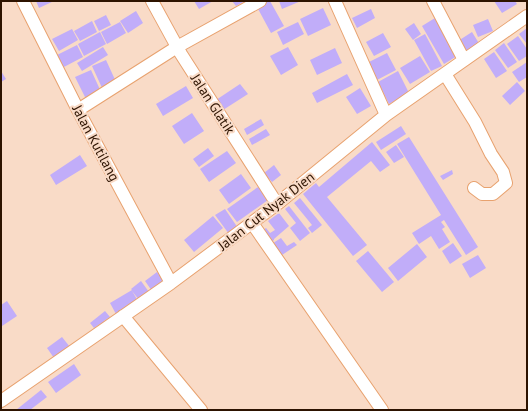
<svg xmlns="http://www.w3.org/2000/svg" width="528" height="411" viewBox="0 0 528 411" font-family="'PT Sans',sans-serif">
	<rect width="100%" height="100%" fill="#f9dbc7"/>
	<path fill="#c1adf9" d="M36,1h18l-15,7z
		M194,1h19l-14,8z
		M232,1h13l-9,5z
		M268,1h2l14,25 -13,7 -14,-26z
		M279,1h22l-19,8z
		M494,1h21l2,3 -15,9z
		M323,8l8,17 -23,11 -8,-17z
		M371,9l4,9 -18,10 -5,-10z
		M136,11l7,12 -15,10 -8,-12z
		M106,15l5,10 -12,6 -5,-10z
		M435,18l22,38 -13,8 -22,-38z
		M488,19l5,12 -15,6 -5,-12z
		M92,21l5,11 -17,9 -6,-10z
		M120,22l6,11 -19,11 -6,-12z
		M298,22l6,12 -21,11 -6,-13z
		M414,23l7,11 -8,6 -8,-11z
		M527,28v16l-8,-10z
		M72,29l6,11 -19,11 -7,-12z
		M100,32l6,12 -22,12 -6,-12z
		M472,32l8,13 -13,9 -9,-13z
		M383,33l8,14 -17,9 -8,-14z
		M425,34l17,32 -11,5 -17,-31z
		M518,36l9,13v7l-8,5 -12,-17z
		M504,43l13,19 -9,6 -13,-18z
		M77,45l6,12 -21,11 -7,-12z
		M103,47l5,8 -26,16 -5,-8z
		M288,47l10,18 -17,10 -11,-19z
		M335,48l7,15 -25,12 -7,-15z
		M494,52l13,19 -11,7 -12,-19z
		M387,53l9,17 -19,10 -10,-17z
		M420,56l10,16 -20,12 -10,-16z
		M106,60l11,24 -14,6 -11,-24z
		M527,62v15l-8,5 -7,-10z
		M91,70l11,24 -15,7 -12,-24z
		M1,71l5,8 -5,3z
		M398,71l11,22 -20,11 -11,-22z
		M347,74l6,11 -36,18 -5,-10z
		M517,82l8,9 -15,14 -8,-9z
		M240,84l8,10 -25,16 -7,-10z
		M186,86l7,12 -30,18 -7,-12z
		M360,88l11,18 -14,8 -11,-17z
		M192,113l12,18 -20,13 -12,-18z
		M261,119l3,6 -17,10 -3,-6z
		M401,126l5,8 -25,16 -5,-8z
		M266,129l4,6 -18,10 -3,-6z
		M409,137l69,110 -12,8 -22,-35 -3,2 4,5 -3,2 8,13 -11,7 -8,-13 -12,8 -7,-11 29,-18 -44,-71z
		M372,142l18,23 -10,7 -9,-11 -44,36 40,48 -14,11 -50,-62 13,-11 3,4z
		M396,145l8,12 -10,6 -8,-11z
		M208,148l6,8 -15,11 -6,-8z
		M227,151l9,12 -27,19 -9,-13z
		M80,155l7,11 -31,19 -6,-10z
		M274,165l7,10 -9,7 -8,-9z
		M452,170l1,4 -10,6 -3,-4z
		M241,174l10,14 -22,16 -10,-14z
		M258,187l10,13 -31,22 -10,-13z
		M300,198l22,27 -10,8 -4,-5 4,-3 -18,-22z
		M289,206l21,27 -10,8 -10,-13 6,-5 -11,-14z
		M225,209l13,19 -9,6 -14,-19z
		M279,213l10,13 -15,13v1l-5,4 -9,-12 6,-4 4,5 5,-3 -7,-9z
		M213,216l10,12 -29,24 -10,-12z
		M281,238l6,8 7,-4 3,3 -18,12 -9,-12z
		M453,243l9,13 -12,8 -8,-13z
		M417,244l10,13 -29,24 -10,-13z
		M368,251l26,31 -12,10 -26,-31z
		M478,255l8,13 -16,10 -8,-14z
		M157,272l7,9 -12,10 -7,-10z
		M141,281l8,11 -10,8 -7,-9 6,10 -22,13 -6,-11 22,-13 -1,-1z
		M7,301l10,15 -15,10 -1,-2v-19z
		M105,311l5,6 -6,4 3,3 -5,3 -2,-3 -6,4 -4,-5z
		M62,337l8,10 -16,11 -7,-10z
		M74,364l7,11 -25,18 -8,-11z
		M41,390l6,7 -17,13h-14z"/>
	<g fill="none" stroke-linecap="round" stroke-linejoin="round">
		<defs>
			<path id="street" d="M23,1l55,109 93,173
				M152,1l29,53 96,150
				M335,1l51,114
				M433,1l31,59
				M445,74l30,48 16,32 12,18 3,11 -13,11h-11l-8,-6
				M78,110l99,-63 83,-46
				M252,223l130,187
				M123,316l78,94
				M1,401l170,-118 106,-79 109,-89 141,-99"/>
		</defs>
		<use href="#street" stroke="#e8a26f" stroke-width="14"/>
		<use href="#street" stroke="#fff" stroke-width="12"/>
	</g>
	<g text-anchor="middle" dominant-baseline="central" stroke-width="4" stroke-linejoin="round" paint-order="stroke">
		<g font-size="14" fill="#2d1300" stroke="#f9dbc7">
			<text transform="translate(213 104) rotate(57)">Jalan Glatik</text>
			<text transform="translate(96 143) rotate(62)">Jalan Kutilang</text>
			<text transform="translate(266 211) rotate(-38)">Jalan Cut Nyak Dien</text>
		</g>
	</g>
	<rect width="528" height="411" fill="none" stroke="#2d1300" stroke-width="4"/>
</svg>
